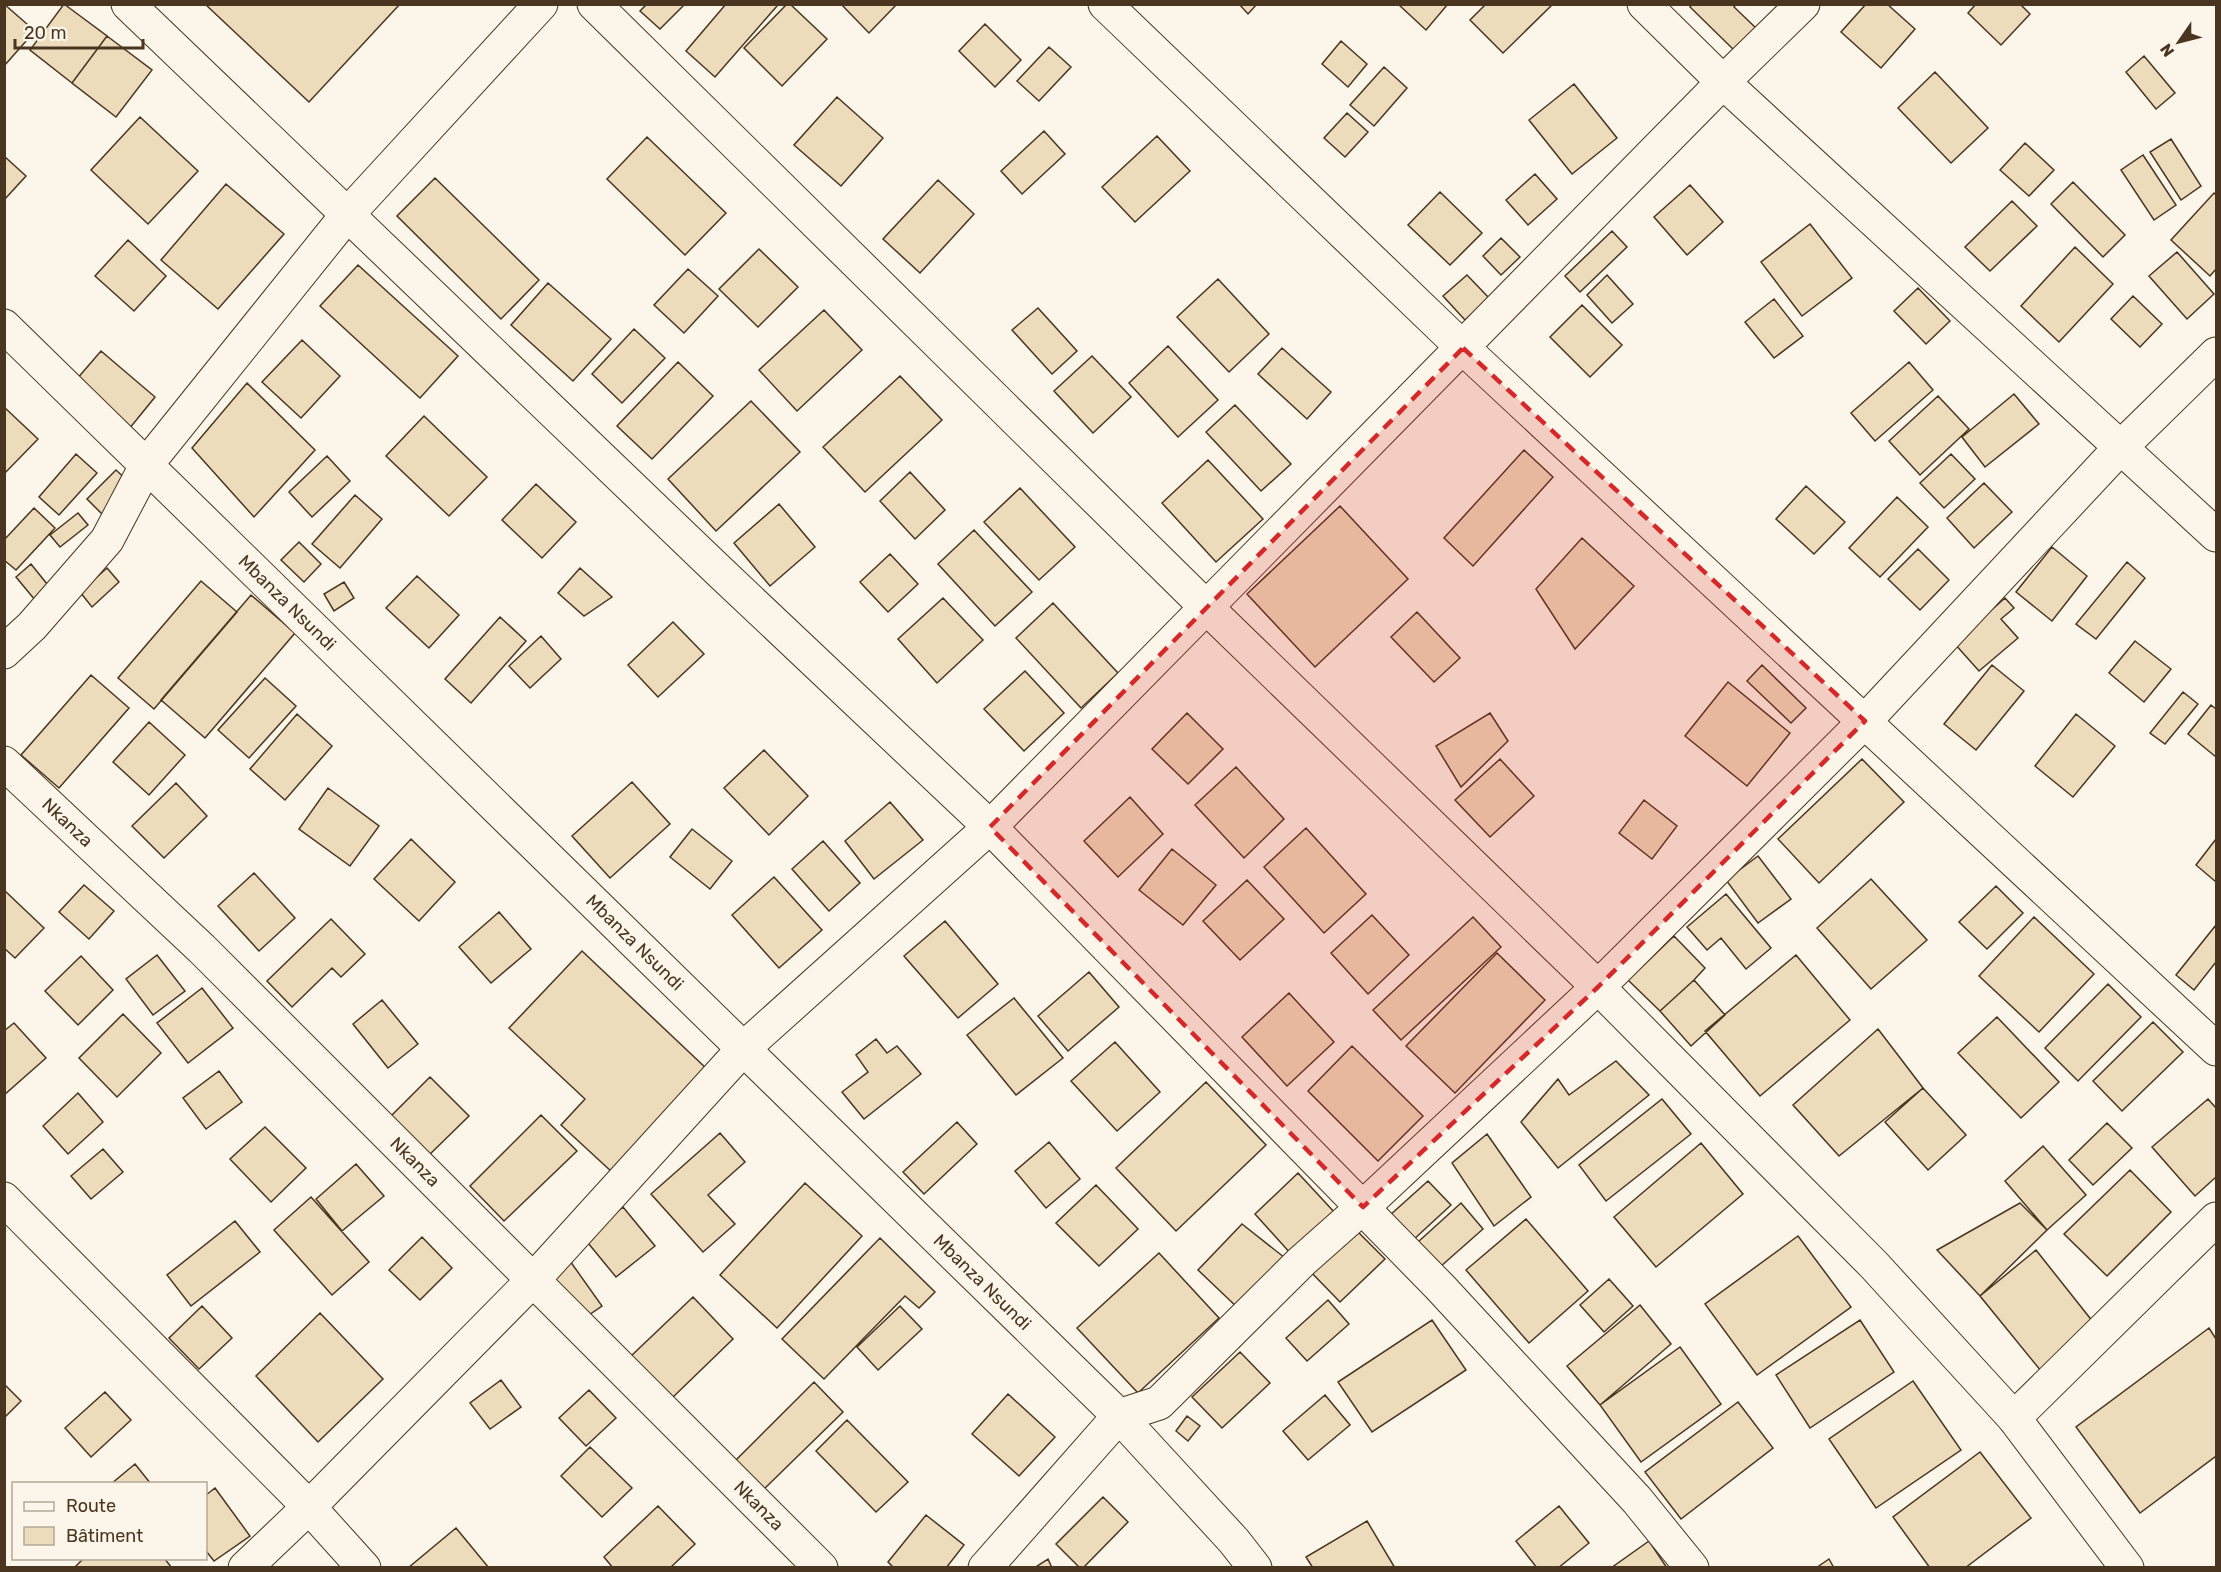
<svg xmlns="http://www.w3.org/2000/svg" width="2221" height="1572" viewBox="0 0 2221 1572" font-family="Rubik,sans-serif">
	<rect width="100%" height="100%" fill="#fbf6e9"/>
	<path fill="#ecdcbc" stroke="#4a3520" stroke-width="1.5" d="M4,4l31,27 -31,35z
		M64,4l43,32 -35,47 -42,-33z
		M205,4h195l-91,98z
		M647,4h34l2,2 -23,23 -20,-18z
		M726,4h49l2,2 -62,71 -29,-26z
		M787,4h3l37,35 -45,47 -38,-38z
		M841,4h56l-28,29z
		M1239,4h18l-9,10z
		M1398,4h50l-22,26z
		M1486,4h67l-50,49 -33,-33z
		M1692,4h44l-2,3 23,22 -22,22 -45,-44z
		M1866,4h21l28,25 -34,39 -40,-36z
		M1976,4h44l10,10 -29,31 -33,-32z
		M985,24l36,36 -26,27 -36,-36z
		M107,36l45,34 -36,47 -44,-34z
		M1341,41l26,23 -19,23 -26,-23z
		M1049,47l22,20 -32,34 -22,-20z
		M2144,56l31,37 -19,16 -30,-37z
		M1384,67l23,21 -33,38 -24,-21z
		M1935,72l53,56 -37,35 -53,-55z
		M1574,84l43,54 -45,36 -43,-54z
		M837,97l46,41 -42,48 -47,-41z
		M1347,113l21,19 -23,25 -21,-19z
		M140,117l58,54 -50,53 -57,-54z
		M1044,131l21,23 -43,40 -21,-23z
		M1157,136l33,35 -55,51 -33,-35z
		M647,137l79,76 -41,42 -78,-76z
		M2171,139l30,47 -20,14 -31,-48z
		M2025,143l29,27 -25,26 -29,-26z
		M2143,155l33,50 -22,15 -33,-50z
		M4,156l22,20 -22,24z
		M1535,174l22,25 -29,26 -22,-25z
		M435,178l104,102 -38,39 -104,-103z
		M938,180l36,34 -54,59 -37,-34z
		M2073,182l52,53 -22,22 -52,-53z
		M226,184l58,50 -66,75 -57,-49z
		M1690,185l33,37 -36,33 -33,-38z
		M1440,192l42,41 -32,32 -42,-40z
		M2214,193l2,2v74l-6,7 -39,-36z
		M2012,201l25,25 -47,45 -25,-24z
		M1810,224l42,54 -50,38 -41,-54z
		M1612,231l15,16 -47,45 -15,-16z
		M1501,238l19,19 -19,18 -18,-19z
		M128,240l38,36 -32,35 -39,-35z
		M2075,247l38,37 -54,58 -38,-36z
		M759,249l39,38 -40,40 -39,-38z
		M2177,252l37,42 -27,25 -38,-43z
		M358,265l100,91 -38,42 -100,-92z
		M688,269l30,27 -34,37 -30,-28z
		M1467,275l22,23 -24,22 -22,-24z
		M1607,275l26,29 -21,19 -25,-28z
		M1218,279l51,55 -40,38 -52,-55z
		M548,283l63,56 -38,42 -62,-56z
		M1918,288l32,33 -24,23 -32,-33z
		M2133,296l29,28 -22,23 -29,-28z
		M1774,299l29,37 -29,22 -29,-36z
		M1582,305l40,40 -32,32 -40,-40z
		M1038,308l39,43 -25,23 -40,-44z
		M824,310l38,40 -65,61 -38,-41z
		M634,329l31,29 -43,45 -30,-29z
		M302,340l38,36 -39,42 -39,-36z
		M1168,346l50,54 -40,37 -49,-54z
		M1282,348l49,44 -24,27 -49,-45z
		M101,351l54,46 -30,37 -55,-47z
		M1092,356l39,41 -38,36 -39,-42z
		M678,362l35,34 -61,63 -35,-33z
		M1909,362l24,28 -58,51 -24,-28z
		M900,376l42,44 -77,72 -42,-45z
		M247,383l68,67 -61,67 -62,-69z
		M2014,394l25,30 -54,43 -23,-30z
		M1938,396l31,33 -49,46 -31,-34z
		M751,401l49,51 -84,79 -48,-52z
		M1235,405l56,59 -30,27 -55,-59z
		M4,407l34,32 -34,35z
		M424,416l63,61 -38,39 -63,-60z
		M1524,450l29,27 -80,89 -29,-28z
		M76,454l21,19 -38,42 -20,-18z
		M1951,454l24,25 -31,29 -24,-25z
		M327,456l23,25 -38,36 -23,-25z
		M1208,460l55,59 -47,43 -54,-59z
		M116,470l27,25 -30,30 -26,-26z
		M910,472l35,38 -30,29 -35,-38z
		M1984,483l28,29 -38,36 -27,-30z
		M536,484l40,38 -34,36 -40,-38z
		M1806,486l39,36 -31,32 -38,-35z
		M1020,488l55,59 -36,33 -55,-58z
		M355,495l27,24 -42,49 -28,-24z
		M1897,497l31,30 -48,50 -31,-29z
		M779,504l36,43 -45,39 -36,-43z
		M1340,506l68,73 -93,88 -68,-73z
		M34,508l21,20 -39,42 -12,-10v-20z
		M78,513l10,12 -28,22 -10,-12z
		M974,530l58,62 -37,34 -57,-62z
		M1582,538l52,48 -59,63 -39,-60z
		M299,542l22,22 -17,18 -23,-22z
		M2052,547l35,29 -35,45 -36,-29z
		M1918,549l31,31 -29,30 -32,-31z
		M890,554l28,30 -30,28 -28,-30z
		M2127,562l18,16 -49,61 -20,-15z
		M31,564l24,30 -15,12 -24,-29z
		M107,568l12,14 -27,25 -12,-15z
		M580,568l32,29 -28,19 -26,-23z
		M417,576l42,39 -30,33 -43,-40z
		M201,581l36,31 -83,97 -36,-31z
		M344,582l10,16 -20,13 -10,-17z
		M251,595l44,38 -90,105 -44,-38z
		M943,598l40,42 -46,43 -39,-44z
		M2005,598l9,10 -13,11 17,19 -39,33 -25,-28z
		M1053,603l65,70 -37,35 -65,-70z
		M1417,612l43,46 -26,24 -43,-45z
		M500,617l26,24 -55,62 -26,-24z
		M673,622l31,32 -46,43 -30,-32z
		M541,636l20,23 -31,29 -21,-22z
		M2135,641l36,28 -27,33 -35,-29z
		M1762,665l44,43 -15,15 -44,-42z
		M1992,665l32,26 -48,59 -32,-26z
		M1025,671l39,42 -40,38 -40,-42z
		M91,675l38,33 -70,80 -38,-33z
		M265,678l31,28 -47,52 -31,-28z
		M1728,682l62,51 -43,53 -62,-50z
		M2183,692l15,12 -33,40 -15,-11z
		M2211,705l5,4v48l-28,-23z
		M1187,713l36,36 -35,35 -36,-35z
		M1490,713l18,28 -47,46 -25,-41z
		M297,714l35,32 -47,54 -35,-31z
		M2076,714l39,32 -42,51 -38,-31z
		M149,722l36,33 -36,40 -36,-33z
		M764,750l44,46 -39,39 -45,-47z
		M1500,759l34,37 -44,41 -35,-37z
		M1862,759l42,43 -85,81 -41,-44z
		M1236,767l48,52 -40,39 -49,-53z
		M632,782l38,42 -60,54 -38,-42z
		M176,783l31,33 -43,42 -32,-32z
		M328,788l51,38 -29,40 -51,-37z
		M1130,797l33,37 -45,43 -34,-36z
		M1644,800l33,26 -25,33 -33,-26z
		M890,802l33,38 -49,39 -29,-38z
		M1306,828l60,66 -42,39 -60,-66z
		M692,829l40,32 -22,28 -40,-32z
		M411,839l44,43 -36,39 -45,-42z
		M2216,839v43l-20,-17z
		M823,841l37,42 -31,28 -37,-42z
		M1172,849l44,36 -33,40 -44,-35z
		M1758,856l33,43 -33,24 -32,-43z
		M254,873l41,45 -36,33 -41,-45z
		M774,877l48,53 -43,38 -47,-53z
		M1871,879l56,61 -56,49 -54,-61z
		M1247,880l37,39 -44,41 -37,-39z
		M84,885l30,26 -25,28 -30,-27z
		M1996,886l27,27 -36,36 -28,-27z
		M4,890l40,38 -29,30 -11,-10z
		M1726,894l45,54 -25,21 -25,-31 -14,12 -20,-23z
		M499,912l32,37 -40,34 -32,-36z
		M1372,915l37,40 -41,39 -37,-41z
		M1473,917l28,30 -100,93 -28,-30z
		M2034,917l60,57 -55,58 -60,-56z
		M331,919l34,35 -24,23 -9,-9 -40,39 -25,-26z
		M945,921l53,63 -40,34 -54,-62z
		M2216,925v37l-22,28 -18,-15z
		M1674,936l31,32 -11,12 -34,31 -32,-31z
		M582,951l126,119 -95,103 -52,-48 24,-26 -76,-71z
		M1497,953l48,47 -90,93 -49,-47z
		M157,955l28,36 -32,24 -27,-36z
		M1796,955l54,65 -90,76 -55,-65z
		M81,956l32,34 -35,35 -33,-34z
		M1089,972l30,35 -51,44 -30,-35z
		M1694,980l31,35 -34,31 -31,-35z
		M2108,984l33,33 -63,64 -33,-33z
		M202,988l31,40 -45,35 -31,-40z
		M1289,993l45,49 -47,44 -45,-49z
		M1014,998l49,60 -47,37 -49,-60z
		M382,1000l36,44 -30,24 -35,-44z
		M123,1014l38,39 -44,44 -38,-39z
		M1997,1017l62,65 -38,36 -63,-65z
		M2153,1022l30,30 -61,59 -29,-30z
		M14,1023l32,35 -42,37v-64z
		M1878,1029l45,59 -84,68 -46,-51z
		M876,1039l11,14 10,-7 24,28 -57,45 -22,-27 26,-20 -12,-17z
		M1115,1042l45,50 -43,39 -46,-50z
		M1352,1046l71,70 -45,45 -70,-70z
		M1616,1061l33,34 -91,73 -37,-46 37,-43 11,16z
		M219,1071l23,31 -36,27 -23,-31z
		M430,1077l39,39 -45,44 -39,-38z
		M1206,1082l60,63 -90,86 -60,-63z
		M1923,1088l43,47 -38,35 -43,-48z
		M78,1093l25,29 -35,32 -25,-28z
		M1662,1099l29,35 -85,67 -27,-36z
		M2208,1099l8,9v69l-21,19 -43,-49z
		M541,1115l36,36 -73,70 -34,-35z
		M957,1122l20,22 -53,50 -21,-22z
		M2107,1123l25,25 -39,37 -24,-25z
		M265,1127l41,41 -35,34 -41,-43z
		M720,1133l25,29 -37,33 27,29 -32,28 -52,-58z
		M1487,1134l44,63 -37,29 -42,-63z
		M1049,1142l31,37 -34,29 -31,-37z
		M1701,1143l42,51 -87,73 -42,-50z
		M2043,1146l43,49 -39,35 -42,-49z
		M103,1149l20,23 -32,27 -20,-23z
		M356,1164l28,32 -42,35 -26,-32z
		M2130,1170l41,42 -64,64 -43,-42z
		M1298,1173l38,41 -44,41 -37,-41z
		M1428,1181l23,24 -39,36 -23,-25z
		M805,1183l57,53 -85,92 -57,-53z
		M1096,1185l42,44 -39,37 -43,-43z
		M311,1197l58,65 -37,33 -58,-65z
		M1461,1203l22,26 -43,38 -22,-25z
		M2020,1203l27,27 -67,66 -43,-46z
		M623,1207l32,39 -39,31 -32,-39z
		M1526,1219l62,72 -59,52 -63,-73z
		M235,1221l25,31 -69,54 -24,-31z
		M1242,1224l43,34 -45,52 -42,-40z
		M1351,1225l34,34 -45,43 -33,-34z
		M1798,1236l53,71 -94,68 -52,-71z
		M422,1237l30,31 -32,32 -31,-30z
		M880,1238l55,54 -16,16 -14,-12 -81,83 -42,-40z
		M2036,1250l61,77 -56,44 -61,-75z
		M1159,1253l60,65 -81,75 -61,-65z
		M570,1261l32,45 -22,15 -32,-45z
		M1609,1279l24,27 -29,26 -24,-27z
		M693,1297l40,42 -62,60 -41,-42z
		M1328,1300l21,24 -42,37 -21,-23z
		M1640,1305l31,39 -71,61 -33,-39z
		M202,1306l30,32 -33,31 -30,-31z
		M900,1306l22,23 -44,41 -21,-23z
		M320,1313l63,66 -65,63 -62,-66z
		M1432,1320l34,50 -94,62 -34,-50z
		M1860,1320l34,52 -84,56 -34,-53z
		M2209,1328l7,11v117l-76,57 -64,-86z
		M1680,1347l41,57 -80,58 -41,-57z
		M1240,1352l30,31 -48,45 -30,-31z
		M501,1380l20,27 -31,22 -20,-26z
		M1913,1381l48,69 -85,58 -47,-69z
		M814,1382l29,30 -83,81 -28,-29z
		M4,1384l17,17 -17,17z
		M589,1390l27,28 -30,28 -27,-28z
		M105,1392l26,28 -40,37 -26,-29z
		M1008,1394l47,43 -36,39 -47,-42z
		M1325,1395l25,30 -42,35 -25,-29z
		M1738,1402l35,46 -92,71 -36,-47z
		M1187,1416l13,10 -12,15 -12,-10z
		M847,1420l61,62 -32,30 -60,-61z
		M590,1447l42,41 -30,29 -41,-41z
		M1980,1452l51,66 -66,50h-35l-37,-51z
		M135,1464l16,20h-40z
		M215,1488l35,48 -36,25 -8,-10v-56z
		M1103,1497l25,25 -45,46h-3l-24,-24z
		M658,1506l37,38 -25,24h-57l-9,-11z
		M1559,1506l30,37 -31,25h-21l-21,-27z
		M926,1515l38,30 -18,23h-52l-6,-6z
		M1367,1521l28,47h-82l-7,-11z
		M456,1528l33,40h-81z
		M1649,1541l18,27h-56z
		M84,1558h80l8,10h-98z
		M1048,1559l4,9h-18z
		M1829,1559l5,9h-18z"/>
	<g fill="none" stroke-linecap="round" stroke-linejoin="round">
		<defs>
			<g id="street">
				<path d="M128,4l591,567 271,256 450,460 197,213 55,68"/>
				<path d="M594,4l612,603 392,380 276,278 140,153 113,150"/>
				<path d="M1105,4l358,344 753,701"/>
				<path d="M1644,4l79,78 493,453"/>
				<path id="s1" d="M4,326l1115,1090 115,125 21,27"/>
				<path d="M4,652l28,-26 75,-86 40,-76 200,-249 194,-211"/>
				<path id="s2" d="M4,763l198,186 619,619"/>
				<path d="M4,1199l305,308 55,61"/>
				<path d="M2014,1418l202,-199"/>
				<path d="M245,1568l64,-61 225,-228 210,-231 246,-221 733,-745 80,-78"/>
				<path d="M985,1568l134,-152 40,-13 143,-142 61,-54 235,-220 267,-266 255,-273 96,-94"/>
			</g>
		</defs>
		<use href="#street" stroke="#4a3520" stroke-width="35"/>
		<use href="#street" stroke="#fbf6e9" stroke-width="33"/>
	</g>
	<path fill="#d62828" fill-opacity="0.2" stroke="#d62828" stroke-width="4.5" stroke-dasharray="12 8" stroke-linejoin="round" d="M1463,348l402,373 -267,266 -235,220 -373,-380z"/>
	<g text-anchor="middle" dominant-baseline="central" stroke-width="4.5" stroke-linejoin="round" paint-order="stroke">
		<g font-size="18" fill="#4a3520" stroke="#fbf6e9">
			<text stroke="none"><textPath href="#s1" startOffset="396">Mbanza Nsundi</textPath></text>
			<text stroke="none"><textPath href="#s2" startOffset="87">Nkanza</textPath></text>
			<text stroke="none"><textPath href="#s1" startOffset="882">Mbanza Nsundi</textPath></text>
			<text stroke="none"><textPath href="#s2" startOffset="573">Nkanza</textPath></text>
			<text stroke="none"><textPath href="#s1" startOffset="1368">Mbanza Nsundi</textPath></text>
			<text stroke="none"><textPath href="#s2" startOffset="1059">Nkanza</textPath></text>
		</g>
	</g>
	<rect width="2221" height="1572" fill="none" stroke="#4a3520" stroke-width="12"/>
	<rect x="12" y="1482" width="195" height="78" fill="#fbf6e9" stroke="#b4a999" stroke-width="1.5"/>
	<rect x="24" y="1502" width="30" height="9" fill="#fbf6e9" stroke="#b4a999" stroke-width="1.5"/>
	<text x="66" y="1512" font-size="18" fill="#4a3520">Route</text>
	<rect x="24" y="1527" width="30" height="18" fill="#ecdcbc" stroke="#b4a999" stroke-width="1.5"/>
	<text x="66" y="1542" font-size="18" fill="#4a3520">Bâtiment</text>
	<g transform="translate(2179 42) rotate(235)" stroke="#fbf6e9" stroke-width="4.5" paint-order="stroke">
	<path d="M0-4.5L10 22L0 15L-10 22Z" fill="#4a3520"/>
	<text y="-9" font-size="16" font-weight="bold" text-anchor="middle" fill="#4a3520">N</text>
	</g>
	<path d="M15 39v9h128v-9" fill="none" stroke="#4a3520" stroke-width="3"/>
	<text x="24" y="39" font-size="18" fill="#4a3520" stroke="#fbf6e9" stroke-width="4.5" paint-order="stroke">20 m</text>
</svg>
